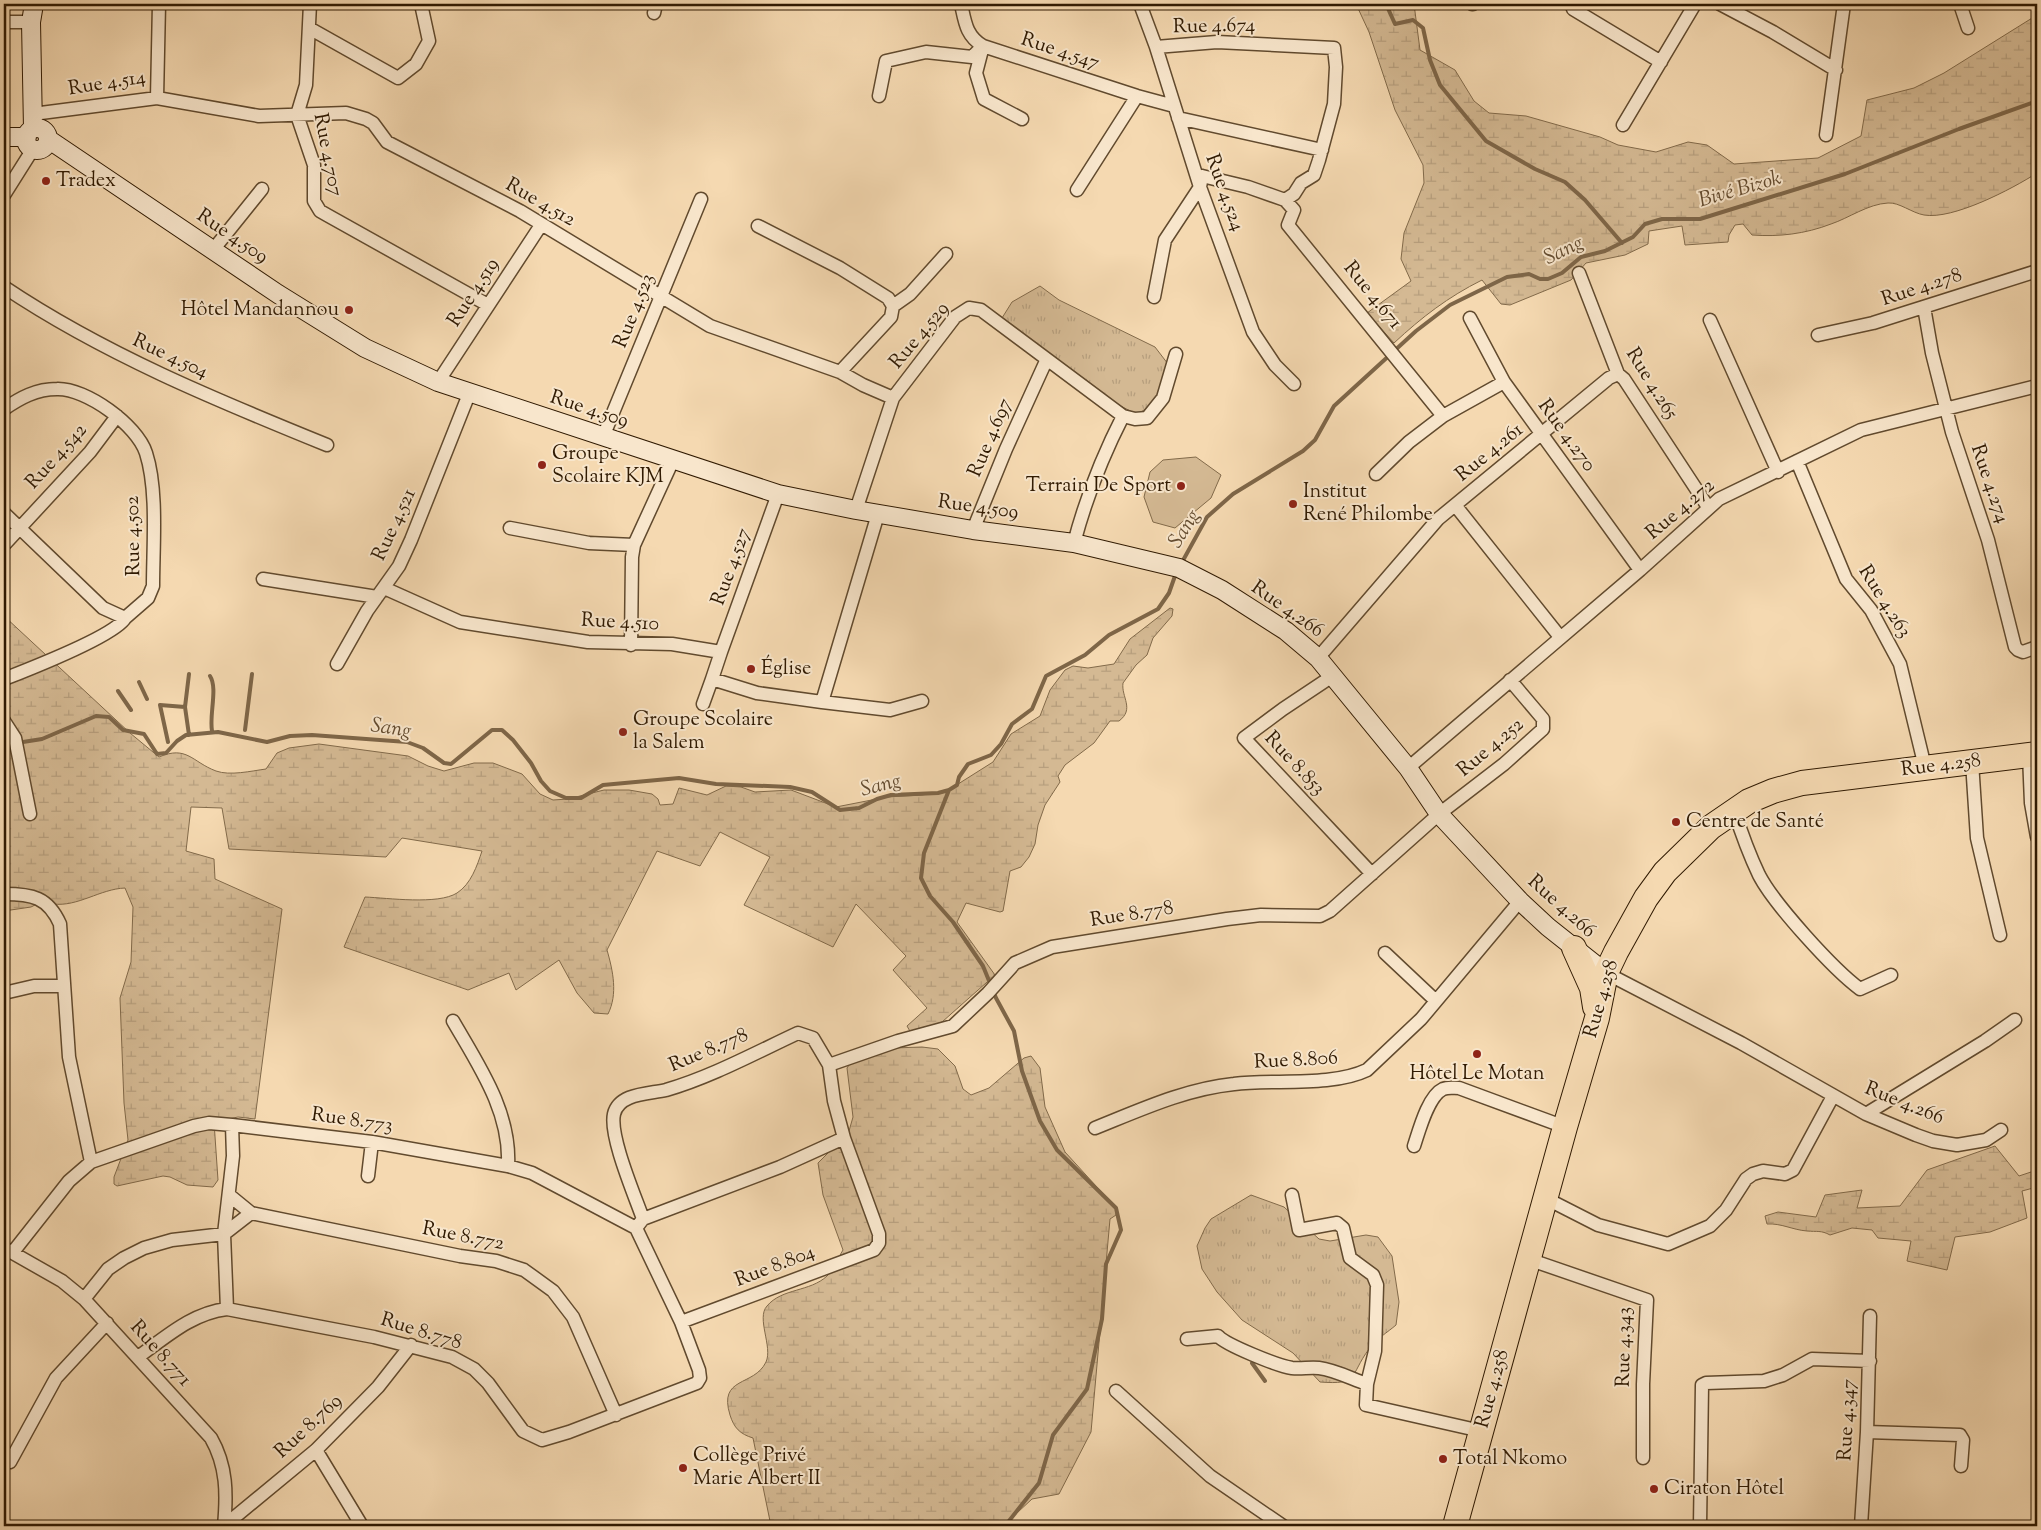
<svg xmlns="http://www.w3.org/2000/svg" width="2041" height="1530" viewBox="0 0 2041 1530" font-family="'Sorts Mill Goudy',serif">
	<defs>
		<pattern id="grass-tufts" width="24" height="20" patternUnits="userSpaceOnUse" patternTransform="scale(1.25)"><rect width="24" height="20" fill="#d4b993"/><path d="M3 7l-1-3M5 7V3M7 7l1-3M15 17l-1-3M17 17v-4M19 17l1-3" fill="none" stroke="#b69e7d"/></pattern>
		<pattern id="wetland-marsh" width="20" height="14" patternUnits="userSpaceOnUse" patternTransform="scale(1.25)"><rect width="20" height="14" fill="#d4b993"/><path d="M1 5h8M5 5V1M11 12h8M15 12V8" fill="none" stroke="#b69e7d"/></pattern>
	</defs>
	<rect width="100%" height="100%" fill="#f5d9b1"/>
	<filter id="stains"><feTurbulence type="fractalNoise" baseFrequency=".004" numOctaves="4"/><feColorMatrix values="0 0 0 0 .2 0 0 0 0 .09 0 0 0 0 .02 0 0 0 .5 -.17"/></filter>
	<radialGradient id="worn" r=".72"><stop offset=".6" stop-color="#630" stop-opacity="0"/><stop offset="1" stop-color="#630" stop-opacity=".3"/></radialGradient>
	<path fill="url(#grass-tufts)" stroke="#826a4a" d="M1040,286l19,14 96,47 13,17c-6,22 -9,41 -32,50l-23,-12 -111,-84 10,-16z
		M1251,1195l33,12 35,32 11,2 36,-6 12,2 14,19 7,46 -3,23c-8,7 -20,14 -27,24 -20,27 -9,36 -49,33l-27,-29 -51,-33 -25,-28 -15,-23 -5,-23 8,-18 6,-9z"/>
	<path fill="url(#wetland-marsh)" stroke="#826a4a" d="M1356,4h58l6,46 35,20 19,31 15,12 37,3 74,21 18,8 38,7 32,-10 19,3 27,19 84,-6 43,-22 6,-36 47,-12 30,-15 93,-58v158c-25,16 -84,47 -113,42 -12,-2 -25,-13 -36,-12 -20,1 -39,15 -57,21 -26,10 -52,13 -79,11l-9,-11 -8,1 -6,10 -1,7 -43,3 -3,-19 -33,5 -1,13 -23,11 -39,8 -15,17 -61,25 -9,-1 -19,-24c-34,17 -60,37 -88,63l-27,-30 44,-32 -10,-22 3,-26 20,-50 -1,-18 -28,-55 -26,-78z
		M1170,608l3,1 -1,7 -19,22 -6,17 -11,10 -13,18c-2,14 12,26 -4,38h-9l-16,22 -29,22 -7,11 2,6 -15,23 -7,20 -3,19 -6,13 -8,10 -11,4 -7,40 -3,1 -34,-9 -9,19 38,53 -53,47 -31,11 -4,-7 20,-18 -34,-38 13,-14 -50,-52 -23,43 -89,-42 26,-48 -50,-25 -20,34 -43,-15 -50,99c6,21 11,44 1,64l-14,-1 -17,-20 -18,-33 -43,30 -7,-17 -41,17 -124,-43 21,-50c23,1 73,8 92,-4 14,-9 20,-27 25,-42l-80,-13 -16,19 -157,-8 -7,-41 -31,-1 -5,44 28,8 1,20 67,30 -27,210 -17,-2 -24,5 4,58 -5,7 -26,-2 -17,-8 -7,-1 -46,10 -3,-2v-7l14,-37 -4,-37 -4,-105 11,-36 2,-55 -8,-19c-25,1 -47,19 -72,16l-6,-5 -16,8 -27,4v-295l126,117 29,24c28,-12 33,5 57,14 14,5 35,0 50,-2l11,-16 12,-5 30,-4 89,12 20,10 16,5 30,-8h19l29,11 18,20 13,6 15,-1 36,-9h25l23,4 6,5 2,6 13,-1 6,-16 28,7 19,-9 15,1 14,5 36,-2 45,17 51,-10 35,-2 25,-4 46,-29 18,-28 29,-18 10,-26 15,-20 8,-4 15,2 26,-4 16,-25z
		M922,1047l16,2 17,17 8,23 8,6 18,-7 35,-30 7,-2 9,12 5,39 20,45 51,56v7l-6,4 -19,213 -32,62 -27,5 -29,27h-232l-18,-88c-13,-4 -19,-10 -23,-23 -12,-39 24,-28 36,-53 7,-15 -10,-44 1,-56 15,-18 43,-14 60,-30 7,-6 11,-18 16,-26l-20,-55 -5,-32 18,-18 11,-7 6,-21 -6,-49 8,-12 38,-8z
		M1995,1146l24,30 18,-6v17l-15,4 5,27 -37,14 -35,5 -8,33 -40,-9 4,-20 -33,-3 -6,-8 -20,-2 -22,7c-9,-5 -13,-3 -23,-4 -14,-1 -26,-8 -40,-7l-2,-8 13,-4 38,5 9,-22 37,-5 -5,18 43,-2 27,-36z"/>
	<path fill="#d4b993" stroke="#826a4a" d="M1196,457l25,18 -10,23 -36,30 -22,-6 -9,-25 6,-25 13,-12z"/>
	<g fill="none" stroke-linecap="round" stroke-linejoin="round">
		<path stroke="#7e6648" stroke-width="4" d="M1386,4l9,20 18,-4 10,8 7,32 10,25 46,56 49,28 30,13 20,18 37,43
			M1181,564l26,-47 26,-23 70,-43 12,-11 19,-34 82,-75 34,-26 57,-28 22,-3 11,5h8l14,-6 19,-16 24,-6 28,-14 12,-13 17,-5h38l145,-45 114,-45 78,-28
			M210,676c8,12 -1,39 2,55
			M139,682l8,17
			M118,691l13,19
			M245,730l7,-56
			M189,735l-4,-28 4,-33
			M168,742l-8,-37 25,2
			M4,745l38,-6 54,-23 13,1 14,13 21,4 13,20 9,-1 11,-12 9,-6 32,-3 49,10 23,-6 22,-1 95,7 16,6 21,15 7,1 41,-34h10l11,10 18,23 10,18 9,10 16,7h15l22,-13 76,-7 37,6 74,3 22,5 28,18 19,-2 18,-9 14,-4 47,-2 11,-3 8,-5 2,-8 9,-13 23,-9 10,-11 11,-20 20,-15 14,-33 39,-21 24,-20 49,-26 11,-16 7,-20
			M949,790l-25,63 -3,25 9,18 23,26 30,44 13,32 18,33 8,40 18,50 17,29 59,58 5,22 -15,34 -4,55 -15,70 -34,46 -14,48 -34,43
			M1252,1363l13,18"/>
		<defs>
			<path id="street" d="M310,4l-4,81 -9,30 17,50v36l6,10 7,4 161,90
				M961,4c4,18 5,32 22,42l154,50 37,10
				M1140,4l16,43 44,140 53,145 22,33 19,19
				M1472,4h1
				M1720,4l53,28 63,38
				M1960,4l8,24
				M1573,9l88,53
				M654,13l2,-9
				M4,22h27
				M309,28l89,50 18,-14 13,-23 -8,-37
				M879,96l7,-35 40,-9 46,5 11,-11 -7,27 8,26 38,20
				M157,98l102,18 87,-3 20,6 7,4 14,19 133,69 190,115 130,46 23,13 30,13
				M33,114l124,-16 2,-94
				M1178,118l144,32
				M1623,125l72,-121
				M1826,135l18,-131
				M1077,190l60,-94
				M4,195l29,-46
				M1285,200l9,10 -6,15 155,191
				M758,226l82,42 48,30 5,8
				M213,250l49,-61
				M1579,273l39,101 6,5 84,128
				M4,287c100,67 212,113 323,158
				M1154,297l11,-57 35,-53 2,-11 46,11 37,13 9,-6 7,-11 13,-8 5,-15 15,-56 2,-37 -2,-19 -117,-6 -61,5
				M1924,307l8,46 20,79 36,108 27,107 3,3 5,2 14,-5
				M1470,318l34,64 136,188
				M1710,320l68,152
				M1818,335l55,-12 164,-52
				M840,372l51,-55 2,-11 17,-12 36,-40
				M438,382l103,-157
				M4,409c16,-11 32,-20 53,-20 29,-1 80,36 89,64 12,37 7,93 7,133l-5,12 -23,20 -22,-10 -99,-95
				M603,437l98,-238
				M1797,461l49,118 25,31 29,54 25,103
				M1376,474l33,-32 34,-26 61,-34
				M1455,505l105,132
				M856,510l37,-112 62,-81 14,-9 12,2 142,106
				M878,514l-56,188 68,8 32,-9
				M510,528l79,15 45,2
				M973,530l33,-81 40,-88
				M1074,543c12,-45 28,-86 49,-127l12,3 12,-1 16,-20 13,-44
				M4,545l86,-93 27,-36
				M263,579l114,18
				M384,588l76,34 128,20 84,2 49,8 -9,27 45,14 65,9
				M631,645l1,-88 2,-12 39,-85
				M721,652l57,-158
				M1318,658l120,-139 171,-141 9,-4
				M337,664l30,-53 32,-45 12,-26 58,-146
				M1334,675l-51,34 -39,29 128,136
				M4,679c23,-9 111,-43 121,-61
				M703,704l9,-25
				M4,721l11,17 15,76
				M2029,755l2,48 6,34
				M1972,762l5,76 23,97
				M1408,768l232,-198 79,-71 142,-69 176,-44
				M1734,810c7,22 15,44 25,65 15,29 74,94 101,114l31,-14
				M4,894c28,0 44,3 56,30l9,133 22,105 -22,19 -56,71
				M1385,953l51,48
				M1606,973l135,70 125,71 50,21 17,6 24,4 29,-5 15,-10
				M4,993l30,-7h30
				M453,1021c26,45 58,91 55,145
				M1866,1114l119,-73 30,-21
				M1095,1128c45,-18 90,-39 139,-44 39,-5 98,3 133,-14l54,-51 99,-118
				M1414,1146c5,-15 14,-50 29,-57 5,-2 10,-1 16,-1l106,39
				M91,1162l103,-36 15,-3 23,2
				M368,1176l4,-34
				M229,1195l22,18 209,43 36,5 28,9 29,21 20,26 43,98
				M1292,1195l7,35 38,-7 6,5 7,30 23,17 4,10 -2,66 -8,33 -1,21 115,26
				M1545,1198l53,27 70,19 42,-18 16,-16 20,-31 7,-5 10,-3 22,3 8,-4 40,-74
				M643,1219l137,-52 64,-29 -10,-37 -5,-36 69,-24 55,-15 35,-33 27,-30 37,-16 175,-28 34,-4 59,1 10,-5 109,-97 65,-50 39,-35v-10l-33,-39
				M4,1248l58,33 22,18 127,139c16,28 16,56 13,88
				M1528,1259l119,41 -4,84v74
				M84,1299l24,-30 16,-11 20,-10 28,-8 52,-6 27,-21
				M227,1309l-3,-75 9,-78 -1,-31 140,17 136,24 24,7 104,55
				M681,1322l193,-72 5,-7v-9l-35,-96
				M1187,1339l31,-3c8,9 60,30 74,32 9,1 18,-1 27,0 16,2 33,11 48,16
				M138,1357c28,-20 54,-44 89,-48l147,28 78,20 22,12 14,14 35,48 19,9 27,-8 128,-49 3,-5 -1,-8 -18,-48 -45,-94 7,-9c-8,-23 -34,-83 -29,-105 5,-21 35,-20 52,-24 45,-13 89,-37 132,-57l15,5 16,27
				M1116,1391l94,85 73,50
				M1867,1432l93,3 3,5 -2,26
				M316,1450l46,76
				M10,1462l46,-84 51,-55
				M224,1526l92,-76 62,-63 33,-42
				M1700,1526l2,-141 4,-2 58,-2 19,-6 29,-16 58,2
				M1861,1526l6,-94 3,-116"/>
			<path id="secondary" d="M26 139a11 11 0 1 1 22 0a11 11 0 1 1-22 0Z
				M33,129l-2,-107 3,-18
				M4,137h23
				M48,139l230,155 87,54 73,34 340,112 78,16 117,20 101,13 105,25 43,22 64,41 32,27 90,110 31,46 81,87 28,26 58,46"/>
			<path id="highway" d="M1574,948l18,40 3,19
				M1455,1526l110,-399 32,-109 9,-45 10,-21 30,-54 19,-26 46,-45 38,-26 24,-10 29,-8 235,-29"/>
		</defs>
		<use href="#street" stroke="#614a2e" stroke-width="15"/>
		<use href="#secondary" stroke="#301a02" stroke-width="20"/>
		<use href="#highway" stroke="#301a02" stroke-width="26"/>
		<use href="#street" stroke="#f8e6cc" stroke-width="12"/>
		<use href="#secondary" stroke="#f8e6cc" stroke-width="18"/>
		<use href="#highway" stroke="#f5d9b1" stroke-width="24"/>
	</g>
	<g fill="#8f2418" stroke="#f8e6cc" stroke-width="2">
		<circle cx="46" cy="181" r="5"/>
		<circle cx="349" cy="310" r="5"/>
		<circle cx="542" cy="465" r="5"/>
		<circle cx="1181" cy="486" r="5"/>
		<circle cx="1293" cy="504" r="5"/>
		<circle cx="751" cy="669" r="5"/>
		<circle cx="623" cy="732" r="5"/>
		<circle cx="1676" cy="822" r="5"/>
		<circle cx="1477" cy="1054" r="5"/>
		<circle cx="1443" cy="1459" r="5"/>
		<circle cx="683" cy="1468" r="5"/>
		<circle cx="1654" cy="1489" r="5"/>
	</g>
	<g text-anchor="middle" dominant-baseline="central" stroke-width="4" stroke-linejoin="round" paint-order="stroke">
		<g font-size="20" fill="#301a02" stroke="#f8e6cc">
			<text transform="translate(1214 27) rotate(-1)">Rue 4.674</text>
			<text transform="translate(1060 52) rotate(18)">Rue 4.547</text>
			<text transform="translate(107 84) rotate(-9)">Rue 4.514</text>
			<text transform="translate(327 155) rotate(79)">Rue 4.707</text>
			<text transform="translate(1224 193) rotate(70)">Rue 4.524</text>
			<text transform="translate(540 203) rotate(30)">Rue 4.512</text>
			<text transform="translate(232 237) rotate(34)">Rue 4.509</text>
			<text transform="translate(1922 288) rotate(-18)">Rue 4.278</text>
			<text transform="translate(474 293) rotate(-57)">Rue 4.519</text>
			<text transform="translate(1372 296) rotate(51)">Rue 4.671</text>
			<text transform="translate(635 311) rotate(-68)">Rue 4.523</text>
			<text transform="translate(920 336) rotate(-50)">Rue 4.529</text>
			<text transform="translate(170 357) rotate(25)">Rue 4.504</text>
			<text transform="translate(1651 384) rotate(58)">Rue 4.265</text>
			<text transform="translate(589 410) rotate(18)">Rue 4.509</text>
			<text transform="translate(1566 436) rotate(54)">Rue 4.270</text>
			<text transform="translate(991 438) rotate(-67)">Rue 4.697</text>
			<text transform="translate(1490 453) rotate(-39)">Rue 4.261</text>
			<text transform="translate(57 457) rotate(-48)">Rue 4.542</text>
			<text transform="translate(1989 484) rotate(71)">Rue 4.274</text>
			<text transform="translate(978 508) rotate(8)">Rue 4.509</text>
			<text transform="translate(1681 510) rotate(-40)">Rue 4.272</text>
			<text transform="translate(395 525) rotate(-65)">Rue 4.521</text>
			<text transform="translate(134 536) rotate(-91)">Rue 4.502</text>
			<text transform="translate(732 567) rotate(-70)">Rue 4.527</text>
			<text transform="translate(1884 602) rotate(58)">Rue 4.263</text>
			<text transform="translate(1287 610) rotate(35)">Rue 4.266</text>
			<text transform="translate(620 623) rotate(3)">Rue 4.510</text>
			<text transform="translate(1491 748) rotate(-40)">Rue 4.252</text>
			<text transform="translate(1294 764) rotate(47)">Rue 8.853</text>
			<text transform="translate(1941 766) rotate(-7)">Rue 4.258</text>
			<text transform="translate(1561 907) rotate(42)">Rue 4.266</text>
			<text transform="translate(1132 915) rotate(-9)">Rue 8.778</text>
			<text transform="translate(1602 999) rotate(-74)">Rue 4.258</text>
			<text transform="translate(709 1051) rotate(-23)">Rue 8.778</text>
			<text transform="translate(1296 1061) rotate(-3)">Rue 8.806</text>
			<text transform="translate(1904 1104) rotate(22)">Rue 4.266</text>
			<text transform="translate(352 1121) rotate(8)">Rue 8.773</text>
			<text transform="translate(463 1237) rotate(11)">Rue 8.772</text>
			<text transform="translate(775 1267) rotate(-21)">Rue 8.804</text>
			<text transform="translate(421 1332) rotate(17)">Rue 8.778</text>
			<text transform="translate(1625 1347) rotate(-89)">Rue 4.343</text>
			<text transform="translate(160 1354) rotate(48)">Rue 8.771</text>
			<text transform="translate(1493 1389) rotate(-75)">Rue 4.258</text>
			<text transform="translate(1848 1420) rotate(-87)">Rue 4.347</text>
			<text transform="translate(309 1427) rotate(-43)">Rue 8.769</text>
		</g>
		<g font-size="20" fill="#301a02" stroke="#f8e6cc" text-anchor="start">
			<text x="56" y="181">Tradex</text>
			<text x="339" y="310" text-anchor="end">Hôtel Mandannou</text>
			<text x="552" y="454">Groupe<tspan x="552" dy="23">Scolaire KJM</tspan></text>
			<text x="1171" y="486" text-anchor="end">Terrain De Sport</text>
			<text x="1303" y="492">Institut<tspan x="1303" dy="23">René Philombe</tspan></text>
			<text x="761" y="669">Église</text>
			<text x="633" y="720">Groupe Scolaire<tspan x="633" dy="23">la Salem</tspan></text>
			<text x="1686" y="822">Centre de Santé</text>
			<text x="1477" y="1074" text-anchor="middle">Hôtel Le Motan</text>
			<text x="693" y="1456">Collège Privé<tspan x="693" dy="23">Marie Albert II</tspan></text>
			<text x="1453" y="1459">Total Nkomo</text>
			<text x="1664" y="1489">Ciraton Hôtel</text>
		</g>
		<g font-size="21" font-style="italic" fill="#644c30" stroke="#f8e6cc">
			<text transform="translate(1740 190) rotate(-16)">Bivé Bizok</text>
			<text transform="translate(1564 251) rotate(-26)">Sang</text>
			<text transform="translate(1185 529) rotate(-58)">Sang</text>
			<text transform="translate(391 729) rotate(9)">Sang</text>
			<text transform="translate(881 786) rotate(-14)">Sang</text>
		</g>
	</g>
	<rect width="2041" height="1530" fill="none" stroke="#f5d9b1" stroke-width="20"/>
	<rect x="5" y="5" width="2031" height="1520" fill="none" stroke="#301a02" stroke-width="2.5"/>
	<rect x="10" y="10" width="2021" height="1510" fill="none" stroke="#301a02"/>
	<rect width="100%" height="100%" filter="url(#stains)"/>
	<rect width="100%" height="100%" fill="url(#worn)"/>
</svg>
